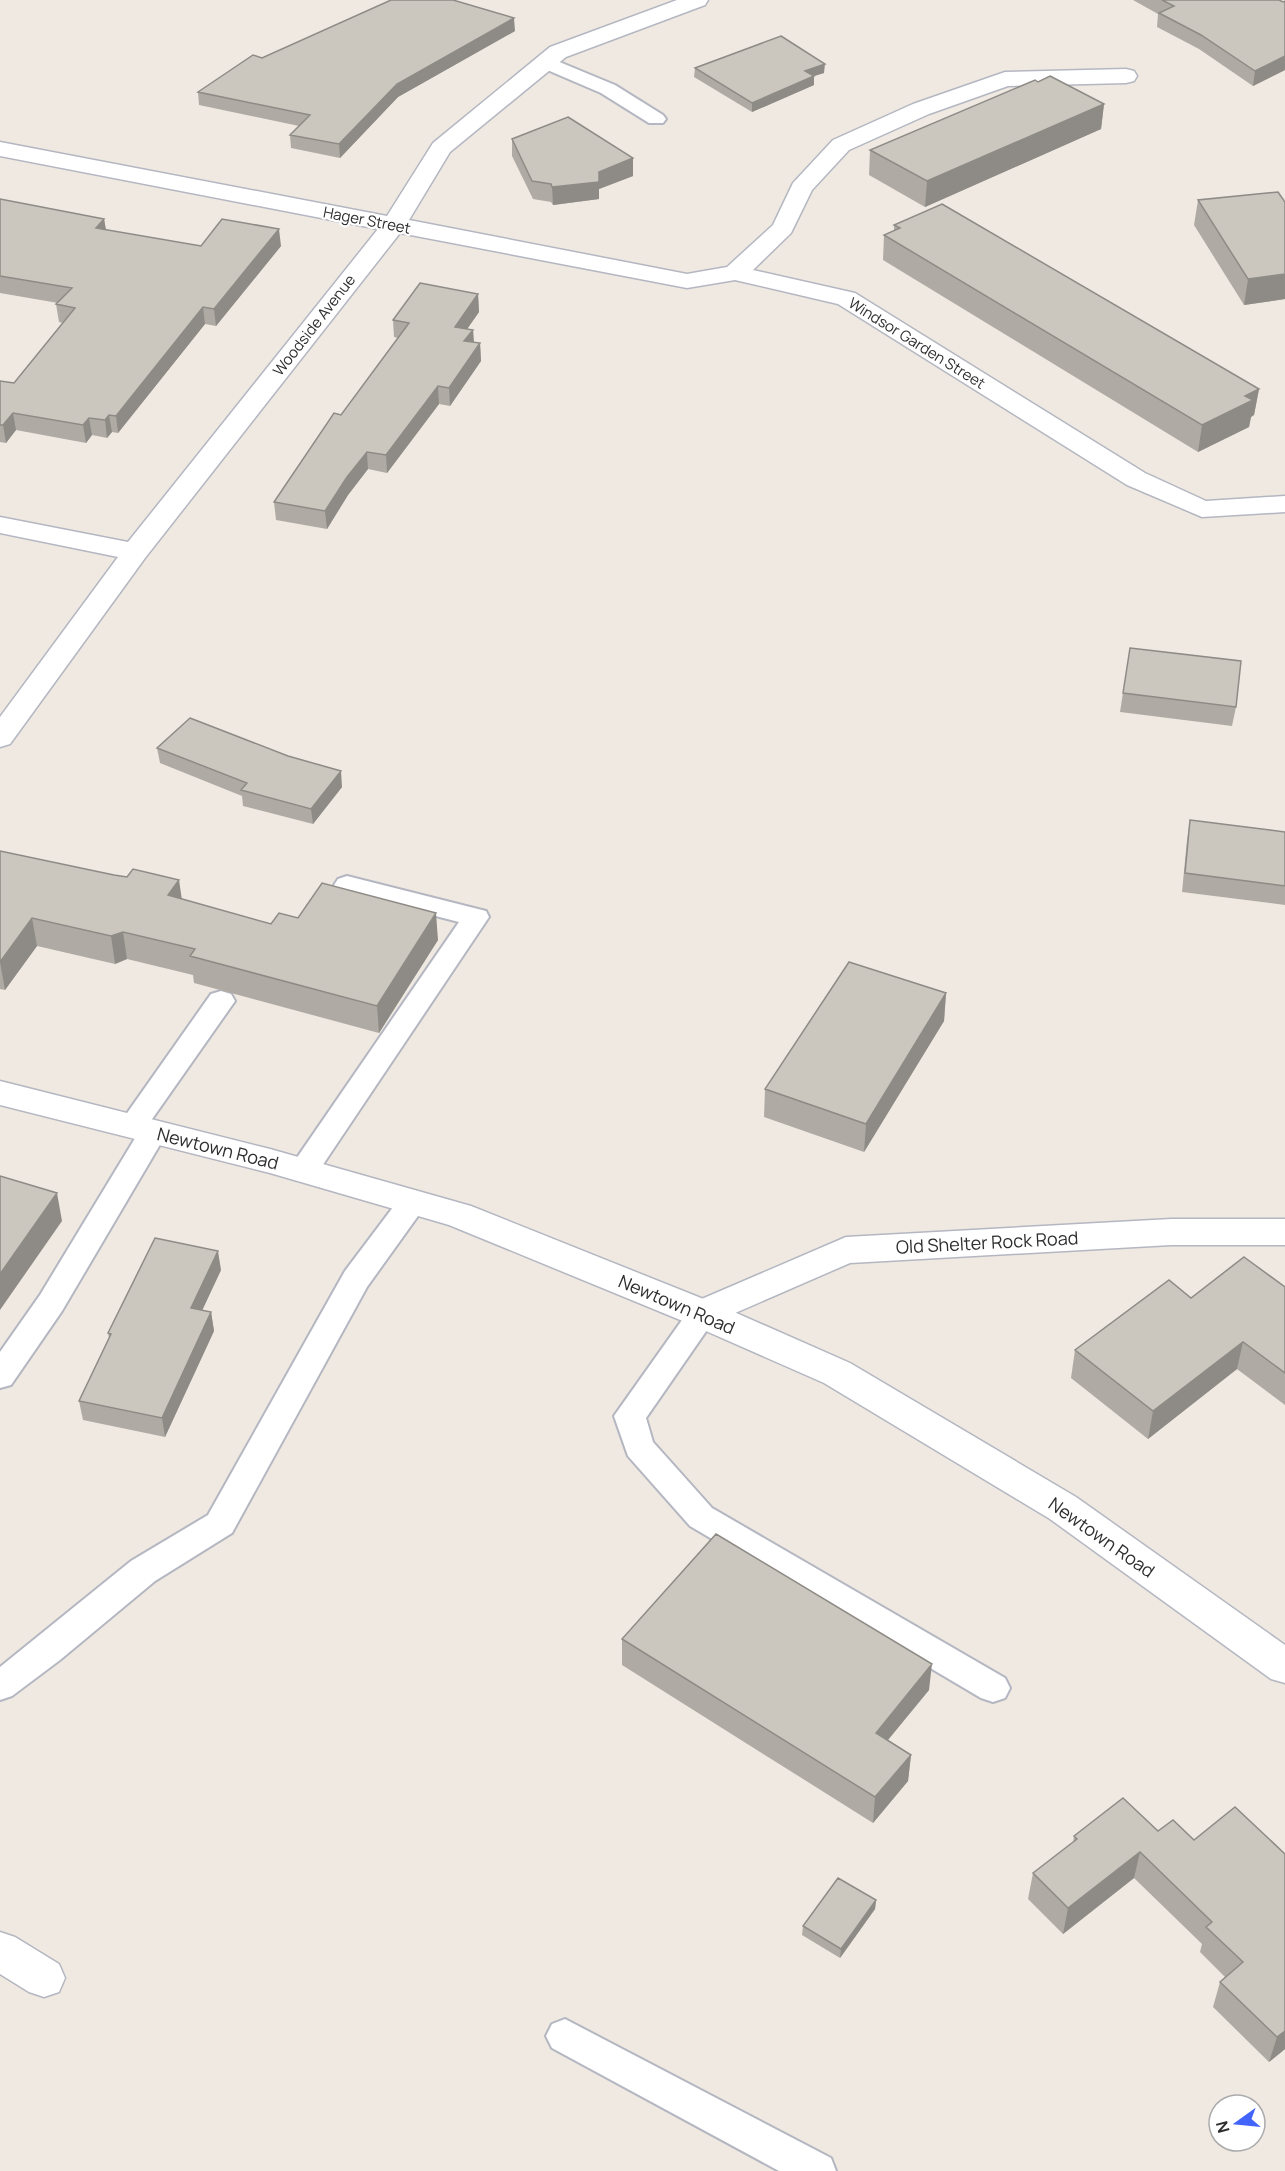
<svg xmlns="http://www.w3.org/2000/svg" width="1285" height="2171" viewBox="0 0 1285 2171" font-family="Manrope,sans-serif">
	<rect width="100%" height="100%" fill="#efe9e1"/>
	<g fill="none" stroke-linecap="round" stroke-linejoin="round">
		<defs>
			<path id="service" d="M545,56l70,29 48,30 3,4 -3,4h-14l-48,-30 -63,-27 -3,-4 3,-4z
				M347,876l139,35 3,6 -175,261 -10,3 -10,-3 -5,-8 5,-8 165,-240 -121,-31 -4,-6 4,-6z
				M221,991l10,3 4,7 -85,121 14,2 4,7 -106,180 -51,74 -11,3v-36l40,-57 97,-160 -5,1 -10,-3 -4,-7 93,-132z
				M413,1191l10,3 5,8 -61,85 -135,246 -77,48 -95,79 -48,36 -12,4v-33l131,-106 77,-46 137,-244 58,-77z
				M703,1302l11,4 4,8 -72,104 7,24 59,66 293,170 5,10 -5,10 -12,4 -12,-4 -291,-172 -62,-70 -14,-40 78,-110z
				M565,2019l266,139 5,13h-57l-227,-123 -6,-12 6,-12z"/>
			<path id="minor" d="M677,0h31l-3,5 -139,52 -116,95 -41,68 278,54 40,-7 46,-42 20,-42 40,-43 80,-36 92,-32 121,-3 8,2 3,5 -3,5 -8,2 -118,3 -79,28 -80,36 -37,40 -21,43 -38,37 102,23 290,180 61,28 79,-5v16l-83,5 -75,-32 -289,-181 -103,-24 -48,8 -287,-55 -255,325 -135,186 -10,3v-30l118,-160 -118,-24v-16l128,25 250,-313 -378,-73v-14l387,74 46,-73 117,-96z
				M1171,1219h114v26h-114l-321,18 -147,64 -13,-3 -5,-10 5,-10 156,-67z
				M0,1932l15,5 44,27 6,14 -6,14 -15,5 -15,-5 -29,-18z"/>
			<path id="secondary" d="M0,1081l270,68 201,57 245,98 134,59 226,134 209,148v38l-14,-4 -221,-160 -226,-136 -134,-59 -241,-99 -179,-52 -270,-68z"/>
		</defs>
		<use href="#service" stroke="#b4b7c1" stroke-width="4"/>
		<use href="#minor" stroke="#b4b7c1" stroke-width="3"/>
		<use href="#secondary" stroke="#b4b7c1" stroke-width="3"/>
		<use href="#service" fill="#fff" fill-rule="evenodd"/>
		<use href="#minor" fill="#fff" fill-rule="evenodd"/>
		<use href="#secondary" fill="#fff" fill-rule="evenodd"/>
	</g>
	<path fill="#afaba4" d="M1133,0h146l4,2 2,-1v69l-32,16 -54,-37 -42,-22 1,-13z
		M515,31l-117,66 -58,61 -49,-10 -1,-13 9,-9 -100,-21 -1,-13 64,-34z
		M695,68l129,5 -10,3v9l-62,27 -58,-35z
		M1038,82l66,22 -3,25 -176,78 -56,-32 1,-25z
		M512,139l121,19v18l-34,13v10l-46,6 -2,-3 -18,-3 -21,-43z
		M0,199l104,20 2,11 95,16h80l-65,80 -11,-2 -87,109 -6,-1 -5,6 -15,-3 -6,8 -70,-13 -10,13 -6,-1v-61l14,2 49,-60 -4,-1 -3,-18 2,-1 -58,-10z
		M1198,200l87,2v97l-41,6 -50,-80z
		M894,225l365,164 -5,26 -3,2 -2,10 -51,25 -315,-192 1,-25 10,-4z
		M478,294l1,18 -12,17 6,1 1,12 6,1 1,18 -31,45 -11,-2 -52,69 -19,-4 -20,26 -21,34 -51,-9 -2,-18 67,-87 57,-77 -4,-1 -1,-17z
		M1130,648l106,59 -4,19 -112,-14z
		M157,748l185,39 -29,37 -70,-18 -1,-10 -82,-33z
		M1190,820l95,12v73l-103,-13 5,-52z
		M0,851l271,73 27,-6 140,22 -59,93 -185,-50 -1,-8 -66,-16 -12,5 -78,-18 -32,44 -5,-1z
		M946,993l-2,28 -80,131 -100,-35 1,-28z
		M221,1270l-19,40 9,2 3,19 -49,106 -82,-17 -4,-19 30,-63 -1,-5z
		M1285,1287v118l-48,-36 -89,70 -77,-61 4,-28 116,-52z
		M622,1639l307,51 -41,50 23,15 -3,26 -35,42 -251,-158z
		M1158,1831l36,9 91,14v195l-16,13 -56,-55 7,-25 5,-5 -25,-25 2,-8 -68,-66 -71,56 -35,-35 5,-26 40,-30 1,-7z
		M876,1900l-1,9 -35,49 -38,-23 1,-9z"/>
	<path fill="#8e8b86" d="M514,18l1,13 -117,66 -58,61 -1,-14 58,-60z
		M1285,56v14l-32,16 2,-15z
		M825,64l-1,9 -10,3v9l-62,27v-9l53,-32z
		M1104,104l-3,25 -176,78 2,-26z
		M633,158v18l-34,13v10l-46,6 -1,-18 47,-15z
		M104,219l3,17 -11,-8z
		M279,229l2,17 -65,80 -2,-17z
		M1285,274v25l-41,6 4,-26z
		M478,294l1,18 -23,33 -1,-18z
		M203,307l2,17 -87,109 -2,-17z
		M473,330l1,17 -10,-6z
		M480,343l1,18 -31,45 -1,-18z
		M438,386l1,18 -52,69 -1,-18z
		M1259,389l-5,26 -3,2 -2,10 -51,25 4,-27 43,-29z
		M13,413l3,17 -10,13 -3,-18z
		M109,415l3,17 -5,6 -2,-18z
		M89,418l3,17 -6,8 -3,-18z
		M367,452l1,17 -20,26 -21,34 -2,-18 22,-34z
		M341,771l1,16 -29,37 -2,-15z
		M179,880l4,27 -15,-12z
		M436,913l2,27 -59,93 -2,-27z
		M32,918l5,28 -32,44 -5,-28z
		M123,932l4,27 -12,5 -4,-28z
		M946,993l-2,28 -80,131 2,-28z
		M57,1193l5,28 -62,89v-36z
		M218,1251l3,19 -27,58 -3,-20z
		M211,1312l3,19 -49,106 -3,-19z
		M1243,1342l-6,27 -89,70 5,-28z
		M932,1664l-3,26 -56,68 3,-25z
		M911,1755l-3,26 -35,42 2,-26z
		M1140,1852l-6,26 -71,56 5,-26z
		M876,1900l-1,9 -35,49 1,-9z
		M1285,2031v18l-16,13 8,-25z"/>
	<path fill="#cbc7bf" stroke="#8e8b86" stroke-width="1.5" d="M391,0h62l61,18 -117,66 -58,60 -49,-9 20,-20 -112,-23 55,-37 9,3z
		M1162,0h117l4,2 2,-1v55l-30,15 -54,-36 -42,-22 15,-7z
		M781,36l44,28 -20,7 9,5 -62,27 -57,-35z
		M1050,76l54,28 -177,77 -57,-31 165,-70 3,2z
		M568,117l65,41 -34,14v10l-47,5 -1,-3 -19,-3 -20,-42z
		M1278,192l7,10v72l-37,5 -50,-79z
		M0,199l104,20 -8,9 105,18 21,-27 57,10 -65,80 -11,-2 -87,109 -7,-1 -4,5 -16,-2 -6,7 -70,-12 -10,12h-3v-44l14,2 61,-75 -19,-4 16,-16 -72,-12z
		M942,204l317,185 -14,7 8,4 -51,25 -318,-190 16,-7 -6,-3z
		M420,283l58,11 -23,33 18,3 -9,11 16,2 -31,45 -11,-2 -52,69 -19,-3 -20,25 -22,34 -51,-9 60,-89 7,2 68,-92 -16,-3z
		M1130,648l111,13 -5,46 -113,-14z
		M190,718l98,38 53,15 -30,38 -70,-19 6,-7 -90,-35z
		M1190,820l95,12v54l-100,-13z
		M0,851l114,24 13,2 6,-8 46,11 -11,15 103,29 8,-11 19,5 24,-35 114,30 -59,93 -187,-50 5,-7 -72,-17 -12,4 -79,-18 -32,44z
		M849,962l97,31 -80,131 -101,-35z
		M0,1176l57,17 -57,81z
		M155,1238l63,13 -27,57 20,4 -49,106 -83,-17 32,-67 -3,-1z
		M1244,1257l41,30v86l-42,-31 -90,69 -78,-61 94,-70 22,18z
		M716,1534l216,130 -56,69 35,22 -36,42 -253,-158z
		M1123,1798l35,33 15,-11 21,20 41,-33 50,47v177l-8,6 -57,-55 23,-20 -37,-35 6,-5 -72,-70 -72,56 -35,-35 44,-34 -3,-3z
		M838,1878l38,22 -35,49 -38,-23z"/>
	<g text-anchor="middle" dominant-baseline="central" stroke-width="4.5" stroke-linejoin="round" paint-order="stroke">
		<g font-size="15" fill="#2e2e2e" stroke="#fff">
			<text transform="translate(367 220) rotate(11)">Hager Street</text>
			<text transform="translate(314 325) rotate(-52)">Woodside Avenue</text>
			<text transform="translate(917 343) rotate(32)">Windsor Garden Street</text>
		</g>
		<g font-size="18" fill="#2e2e2e" stroke="#fff">
			<text transform="translate(218 1148) rotate(14)">Newtown Road</text>
			<text transform="translate(987 1242) rotate(-3)">Old Shelter Rock Road</text>
			<text transform="translate(677 1304) rotate(23)">Newtown Road</text>
			<text transform="translate(1102 1537) rotate(35)">Newtown Road</text>
		</g>
	</g>
	<g transform="translate(1237 2123) rotate(255)"><circle r="28" fill="#ffffff" stroke="#ababab" stroke-width="1.5"/>
	<path d="M0-4.5L10 22L0 15L-10 22Z" fill="#4264fb"/>
	<text y="-9" font-size="16" font-weight="bold" text-anchor="middle" fill="#2e2e2e">N</text>
	</g>
</svg>
